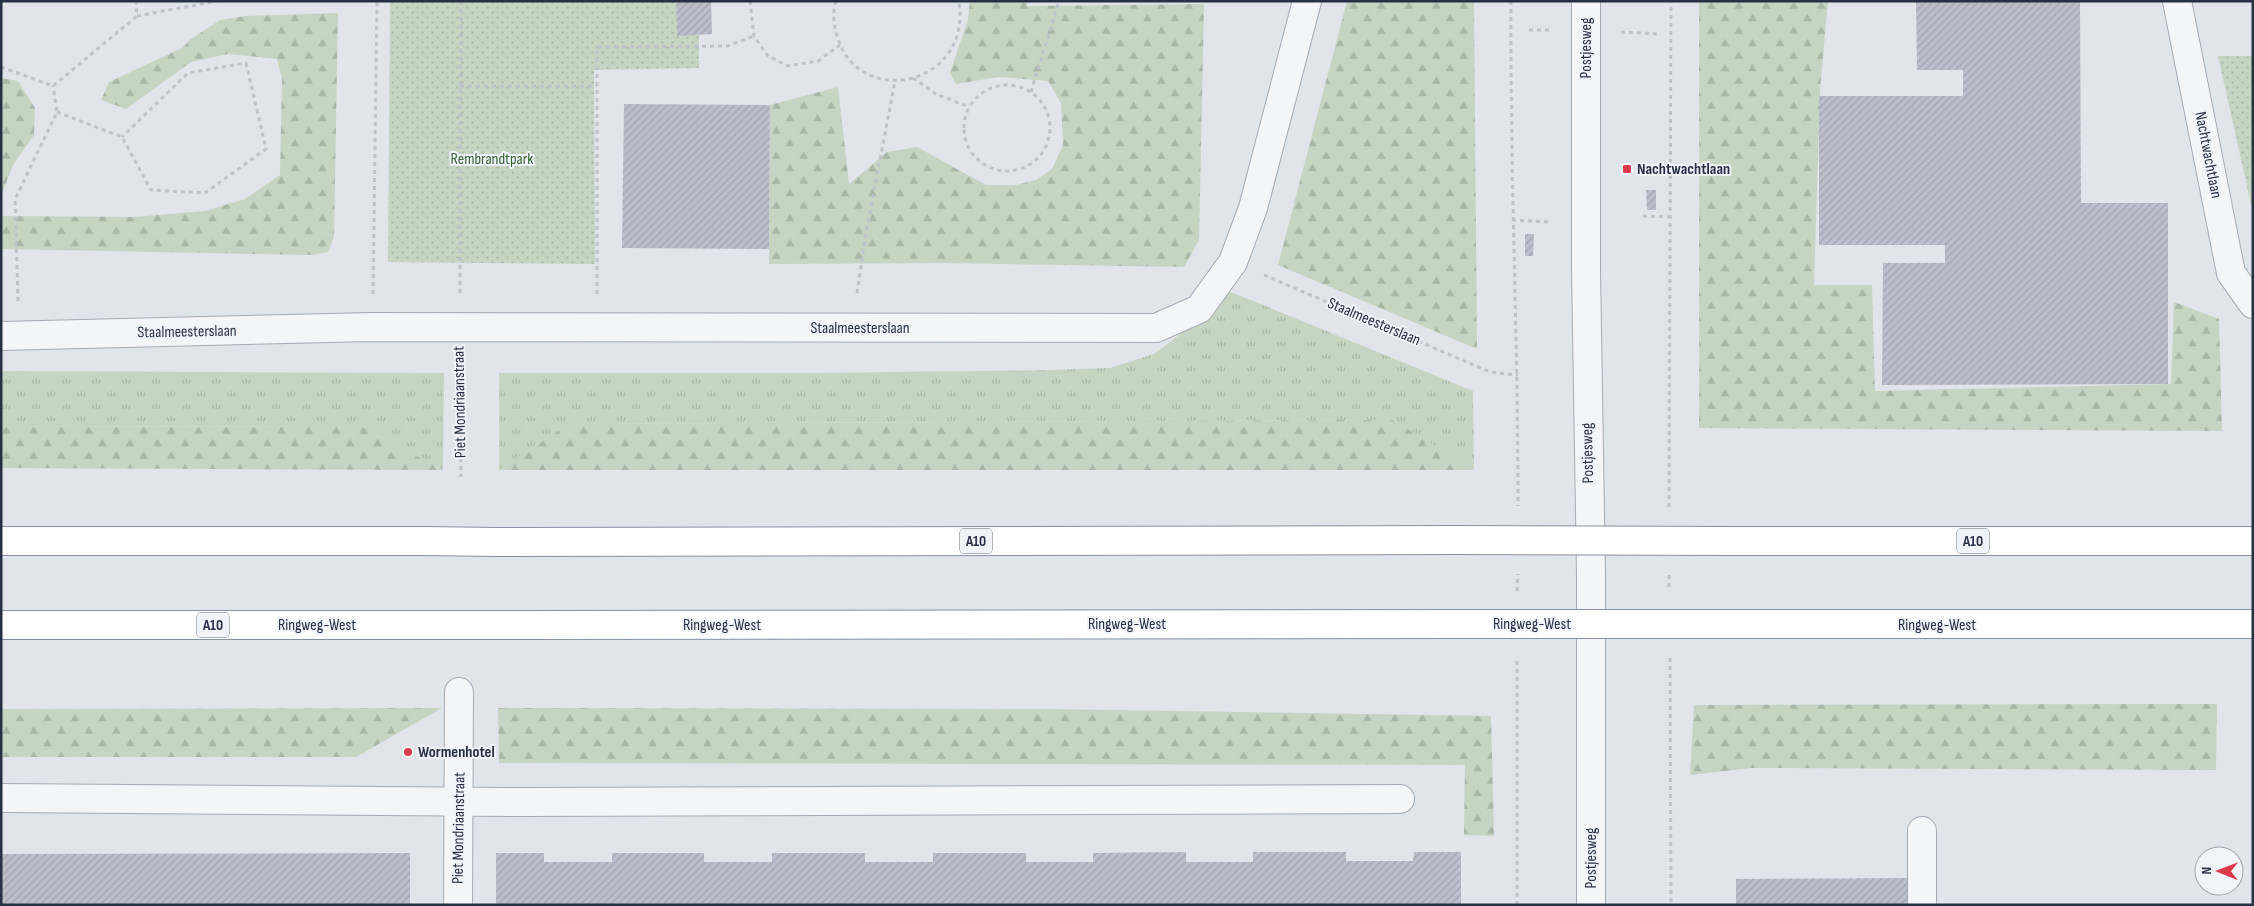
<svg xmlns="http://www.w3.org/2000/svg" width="2254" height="906" viewBox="0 0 2254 906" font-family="'Sofia Sans Condensed',sans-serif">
	<defs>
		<pattern id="grass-tufts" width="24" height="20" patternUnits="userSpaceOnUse" patternTransform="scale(1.25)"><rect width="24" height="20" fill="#c5d5c1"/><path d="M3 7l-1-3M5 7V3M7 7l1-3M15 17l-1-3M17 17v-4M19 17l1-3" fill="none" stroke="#a9b7a7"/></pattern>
		<pattern id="forest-firs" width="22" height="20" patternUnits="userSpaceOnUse" patternTransform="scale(1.25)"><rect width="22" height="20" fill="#c5d5c1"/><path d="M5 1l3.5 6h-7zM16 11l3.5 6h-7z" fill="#a9b7a7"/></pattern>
		<pattern id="park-dots" width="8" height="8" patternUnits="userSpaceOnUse" patternTransform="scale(1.25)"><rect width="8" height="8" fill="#c5d5c1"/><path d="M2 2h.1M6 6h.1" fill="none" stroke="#a9b7a7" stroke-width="1.8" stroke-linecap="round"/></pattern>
		<pattern id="building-hatch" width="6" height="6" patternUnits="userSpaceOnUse" patternTransform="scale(1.25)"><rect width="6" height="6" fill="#babfcb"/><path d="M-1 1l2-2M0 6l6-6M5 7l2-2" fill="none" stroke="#a0a4b0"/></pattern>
	</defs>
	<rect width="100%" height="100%" fill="#e0e4eb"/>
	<path fill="url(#grass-tufts)" d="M1226,290l247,101 1,79 -81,-50 -824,4 -70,46v-97h313l236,-3 62,-2 44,-14 48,-36z
		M1,371l443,2 -1,97 -83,-44 -359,1z"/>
	<path fill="url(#forest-firs)" d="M970,1h57v5l177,-2 -5,236 -15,27 -238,-4 -177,1 1,-159 68,-18 11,97 38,-32 30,-5 69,38h30l20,-5 16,-11 11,-24 -2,-42 -13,-22 -50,-4 -42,7 -6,-11 18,-54z
		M1347,1h127l3,348 -199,-84z
		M1699,1h129l-8,89 -6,195h58l3,106 296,-7 3,-82 45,17 3,112 -523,-3z
		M338,13l-4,224 -6,15 -16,3 -311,-6v-40l1,7 132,1 71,-6 40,-12 35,-24 2,-97 -5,-19 -49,-5 -37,8 -65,47 -25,-9 8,-18 73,-34 9,-9 29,-19 26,-4z
		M1,78l17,3 17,27 -1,27 -21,30 -12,31z
		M1393,420l81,50h-975l70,-46z
		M360,426l83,44 -442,-2v-41z
		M2217,704l-1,66 -465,-2 -61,7 4,-70z
		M442,708l-86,49h-355v-48z
		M498,708l553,1 440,7 3,120 -30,-1 1,-70 -966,-2z"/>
	<path fill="url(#park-dots)" d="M390,1h309v67l-105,2 1,194 -207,-2z
		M2218,56h35v157z"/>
	<path fill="url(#building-hatch)" d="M676,1h35l1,33 -35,2z
		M1916,1h164l1,202h87v181l-286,1 1,-122h62v-18h-126v-149h144v-26h-46z
		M624,104l146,1 -1,144 -147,-1z
		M1646,190h10v20h-9z
		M1525,234h9l-1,22h-8z
		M1186,852v10h67v-10h93v9h67l1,-9h47v53h-965v-52h48v9h68v-9h92v9h68v-9h93v9h68v-9h93v9h67v-9z
		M410,853v52h-409v-51z
		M1908,878v27h-172v-26z"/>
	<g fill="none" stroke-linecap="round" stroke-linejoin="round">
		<defs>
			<path id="minor" d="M1586,1v269l5,304v331
				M2177,1l54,272 22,31
				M1,336l371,-9 784,1 43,-19 34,-47 20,-54 54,-207
				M1,798l520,4 879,-3
				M458,905l1,-213
				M1922,905v-74"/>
			<path id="highway" d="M1,541h422
				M1730,541h523
				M497,542l957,-2
				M1730,624h523
				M1,625h423
				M496,625l959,-1"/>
		</defs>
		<use href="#minor" stroke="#a5aab6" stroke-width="30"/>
		<use href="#highway" stroke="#8690a3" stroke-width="30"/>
		<path stroke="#bfc2c9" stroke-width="3" stroke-dasharray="4 4" stroke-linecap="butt" d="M750,1l4,35 13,19 20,11 31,-5 22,-16
			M836,1c-4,13 -2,25 2,38 23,70 134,47 121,-38
			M1511,1c-1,168 7,336 7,505
			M137,16l80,-15
			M1529,30h22
			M1621,32l38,2
			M1,67l52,19 84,-70 -1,-15
			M913,78l23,16 33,13
			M964 128a43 43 0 1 1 86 0a43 43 0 1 1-86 0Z
			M460,86h137
			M1031,92l28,-91
			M57,112l65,25 29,53 54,3 61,-44 -20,-86 -58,10 -66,64
			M1643,216l26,1
			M1512,220l36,2
			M1264,275l226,97 28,3
			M460,293l1,-292
			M857,293l8,-54 30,-158
			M373,294l4,-293
			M597,294v-247l130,-1 27,-10
			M18,301l-3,-102 42,-87 -4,-26
			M460,362l1,115
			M1669,507l2,-506
			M1669,575v14
			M1517,591l1,-17
			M1670,658l1,247
			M1517,905v-248"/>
		<use href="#minor" stroke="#f4f5f8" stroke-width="28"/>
		<use href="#highway" stroke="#fff" stroke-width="28"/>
		<defs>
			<path id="highway-bridge" d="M1454,540l276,1
				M423,541l74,1
				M1455,624h275
				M424,625h72"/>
		</defs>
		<use href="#highway-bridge" stroke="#8690a3" stroke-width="30" stroke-linecap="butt"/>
		<use href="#highway-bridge" stroke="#fff" stroke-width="28"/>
	</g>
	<g fill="#dc394a" stroke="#f0f3f8" stroke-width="2">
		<rect x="1622" y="164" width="10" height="10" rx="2.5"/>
		<circle cx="408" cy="752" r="5"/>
	</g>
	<g text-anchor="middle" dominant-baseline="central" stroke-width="4" stroke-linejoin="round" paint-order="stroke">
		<g fill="#f0f3f8" stroke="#636a7a" stroke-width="1">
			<rect x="960" y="528.5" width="32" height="25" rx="4"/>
			<rect x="1957" y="528.5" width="32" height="25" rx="4"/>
			<rect x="197" y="612.5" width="32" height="25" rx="4"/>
		</g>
		<g font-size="15" font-weight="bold" fill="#273044">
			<text x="976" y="541">A10</text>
			<text x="1973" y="541">A10</text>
			<text x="213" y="625">A10</text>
		</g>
		<g font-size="16" fill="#273044" stroke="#f0f3f8">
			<text transform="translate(1586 48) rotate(-90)">Postjesweg</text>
			<text transform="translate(2208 155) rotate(79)">Nachtwachtlaan</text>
			<text transform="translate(1374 322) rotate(23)">Staalmeesterslaan</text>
			<text x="860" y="328">Staalmeesterslaan</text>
			<text transform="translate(187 332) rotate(-1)">Staalmeesterslaan</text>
			<text transform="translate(460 402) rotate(-91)">Piet Mondriaanstraat</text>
			<text transform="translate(1588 453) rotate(-91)">Postjesweg</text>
			<text x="1127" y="624">Ringweg-West</text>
			<text x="1532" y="624">Ringweg-West</text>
			<text x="317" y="625">Ringweg-West</text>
			<text x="722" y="625">Ringweg-West</text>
			<text x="1937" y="625">Ringweg-West</text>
			<text transform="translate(459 828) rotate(-89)">Piet Mondriaanstraat</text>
			<text transform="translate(1591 858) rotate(-90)">Postjesweg</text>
		</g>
		<g font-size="16" fill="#396133" stroke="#f0f3f8">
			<text x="492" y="159">Rembrandtpark</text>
		</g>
		<g font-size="16" font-weight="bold" fill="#273044" stroke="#f0f3f8" text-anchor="start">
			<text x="1637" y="169">Nachtwachtlaan</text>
			<text x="418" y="752">Wormenhotel</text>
		</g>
	</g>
	<rect width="2254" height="906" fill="none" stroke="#273044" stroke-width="5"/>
	<g transform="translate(2219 871) rotate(271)"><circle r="24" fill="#f0f3f8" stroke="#a0a5b0"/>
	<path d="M0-4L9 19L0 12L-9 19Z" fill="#dc394a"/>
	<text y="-8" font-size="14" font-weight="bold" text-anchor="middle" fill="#273044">N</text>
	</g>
</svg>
